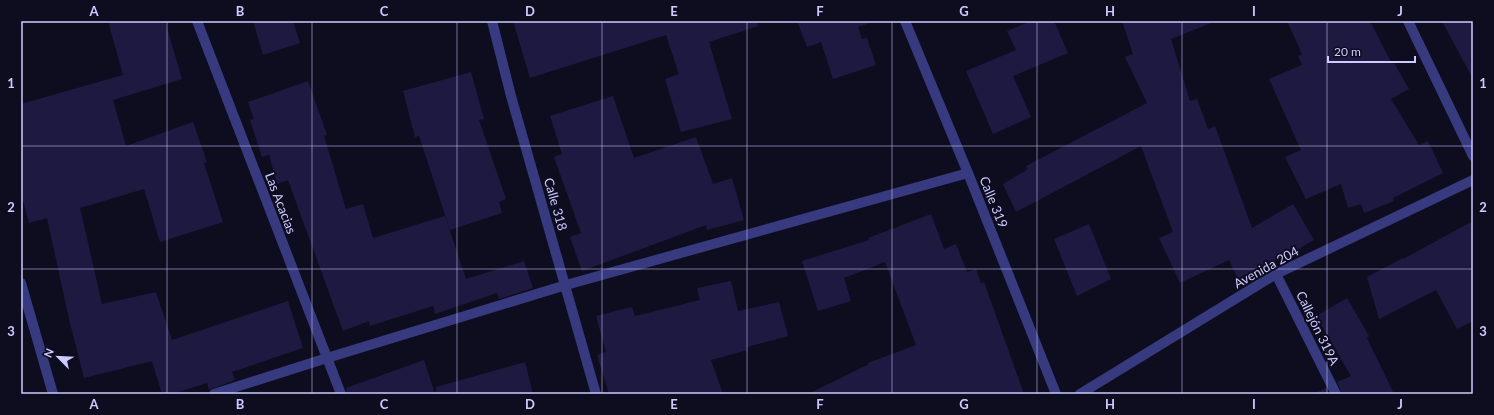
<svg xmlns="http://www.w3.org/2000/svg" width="1494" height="415" viewBox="0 0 1494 415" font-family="Lato,sans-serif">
	<rect width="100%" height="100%" fill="#0e0d20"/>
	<path fill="#1d1941" d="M108,21h57l17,58 -69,21 13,46 67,-24 14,40 -3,1 19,59 -63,20 -16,-53 -64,19 22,96 54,-12 16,48 116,-39 15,47 -71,24 3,8 -26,10 -2,-7 -35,11h-10l-10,-33 -68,17 -15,-59 -22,-101 -18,5 -8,-30v-89l102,-29z
		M253,21h40l7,22 -37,12z
		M513,21h244l1,5 -49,16 23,77 -51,13 -16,-53 14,-5 -13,-39 -136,43z
		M797,21h72l1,2 -12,4 4,12 5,-1 9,27 -43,14 -12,-37 -14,5z
		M1031,21h23l14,32 -55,23 18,41 -38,17 -27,-63 50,-21 -9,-19z
		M1122,21h89v2l-40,16 19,62 7,-2 11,30 7,-3 37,102 41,-24 21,36 -28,16 -48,23 -9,-19 -49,23 -21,-45 14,-6 -32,-86 -125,66 -13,-28 25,-15 -2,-3 121,-63 -22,-46 8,-3z
		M1287,21h83l22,43 2,-1 15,26 -18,10 28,46 9,-4 15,32 -50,25 1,3 -30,12 -3,-9 -13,4 -7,-24 -35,15 -21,-42 16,-7 -32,-71 33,-14 -4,-9 4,-2z
		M1442,21h31v58z
		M471,72l13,47 -5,1 27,79 -7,3 3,11 -52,17 -31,-94 -4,1 -12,-46z
		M308,81l19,54 -3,1 22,73 17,-5 10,34 72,-22 21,63 58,-18 9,27 -34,11 -2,-6 -62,21 -2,-8 -63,20 -1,-5 -26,10 -55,-151 -11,4 -8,-29 -7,2 -12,-37 4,-1 -6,-17z
		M613,96l21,62 62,-21 17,47 19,-6 12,42 -37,10 -1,-5 -124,46 -12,-34 11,-4 -27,-76 8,-3 -12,-38z
		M931,214l13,35 12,-5 11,28 9,-3 5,14 3,-1 40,112h-216l61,-30 -1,-1 48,-18 -31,-83 -41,16 7,23 -33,10 -16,-50 67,-21 -1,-2z
		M1473,221v100l-16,8 -21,-39 -57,29 -12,-42 36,-19v1z
		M1089,224l22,55 -34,17 -23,-57z
		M731,281l7,30 41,-9 9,34 -41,11 1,3 -37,10 12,34h-114l-12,-39 9,-3 -10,-36 36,-9 3,9 65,-16 -3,-12z
		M1347,298l22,38 -2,2 27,56h-52l-5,-12 14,-6 -35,-60z
		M424,360l11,34h-88l-1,-6z
		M525,362l8,32h-97v-7z
		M1326,388l3,6h-16z"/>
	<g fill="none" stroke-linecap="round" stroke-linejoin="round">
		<path stroke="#373a7f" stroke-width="10" d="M197,21l144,373
			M492,21l19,75 85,298
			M905,21l63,152 88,221
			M1408,21l65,135
			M1276,274l60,120
			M21,283l32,111
			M214,394l113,-36 239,-73 402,-112
			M1080,394l196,-120 197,-94"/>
	</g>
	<path fill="none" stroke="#cdcbff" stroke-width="1" stroke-opacity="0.55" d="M167,21v373M312,21v373M457,21v373M602,21v373M747,21v373M892,21v373M1037,21v373M1182,21v373M1327,21v373M21,146h1452M21,269h1452"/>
	<g text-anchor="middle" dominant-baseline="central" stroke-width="4" stroke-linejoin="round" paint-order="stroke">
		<g font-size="13" fill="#cdcbff" stroke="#0e0d20">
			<text transform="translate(994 202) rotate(68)">Calle 319</text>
			<text transform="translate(281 203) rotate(69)">Las Acacias</text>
			<text transform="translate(556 204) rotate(74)">Calle 318</text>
			<text transform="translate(1266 267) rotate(-29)">Avenida 204</text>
			<text transform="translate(1318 328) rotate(64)">Callejón 319A</text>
		</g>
	</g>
	<rect width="1494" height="415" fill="none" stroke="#0e0d20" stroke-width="44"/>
	<g transform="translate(58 357) rotate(294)" stroke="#0e0d20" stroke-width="3" paint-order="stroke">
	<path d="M0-3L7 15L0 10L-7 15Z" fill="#cdcbff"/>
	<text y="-6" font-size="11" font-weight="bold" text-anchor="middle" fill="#cdcbff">N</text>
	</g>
	<path d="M1328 56v6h87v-6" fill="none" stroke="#cdcbff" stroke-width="2"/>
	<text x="1334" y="56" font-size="12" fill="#cdcbff" stroke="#0e0d20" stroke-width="3" paint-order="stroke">20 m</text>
	<rect x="22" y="22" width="1450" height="371" fill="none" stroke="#cdcbff" stroke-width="1.5"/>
	<g font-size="13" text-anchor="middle" font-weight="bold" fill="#cdcbff">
		<text x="94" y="16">A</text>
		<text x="240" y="16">B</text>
		<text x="384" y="16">C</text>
		<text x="530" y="16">D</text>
		<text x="674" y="16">E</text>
		<text x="820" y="16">F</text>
		<text x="964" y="16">G</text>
		<text x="1110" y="16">H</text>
		<text x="1254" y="16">I</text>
		<text x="1400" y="16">J</text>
		<text x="11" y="88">1</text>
		<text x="1483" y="88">1</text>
		<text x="11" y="212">2</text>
		<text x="1483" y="212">2</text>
		<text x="11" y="336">3</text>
		<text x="1483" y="336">3</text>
		<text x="94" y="409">A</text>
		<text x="240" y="409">B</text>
		<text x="384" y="409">C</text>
		<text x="530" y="409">D</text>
		<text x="674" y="409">E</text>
		<text x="820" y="409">F</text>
		<text x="964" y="409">G</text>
		<text x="1110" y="409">H</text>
		<text x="1254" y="409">I</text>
		<text x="1400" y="409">J</text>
	</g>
</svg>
